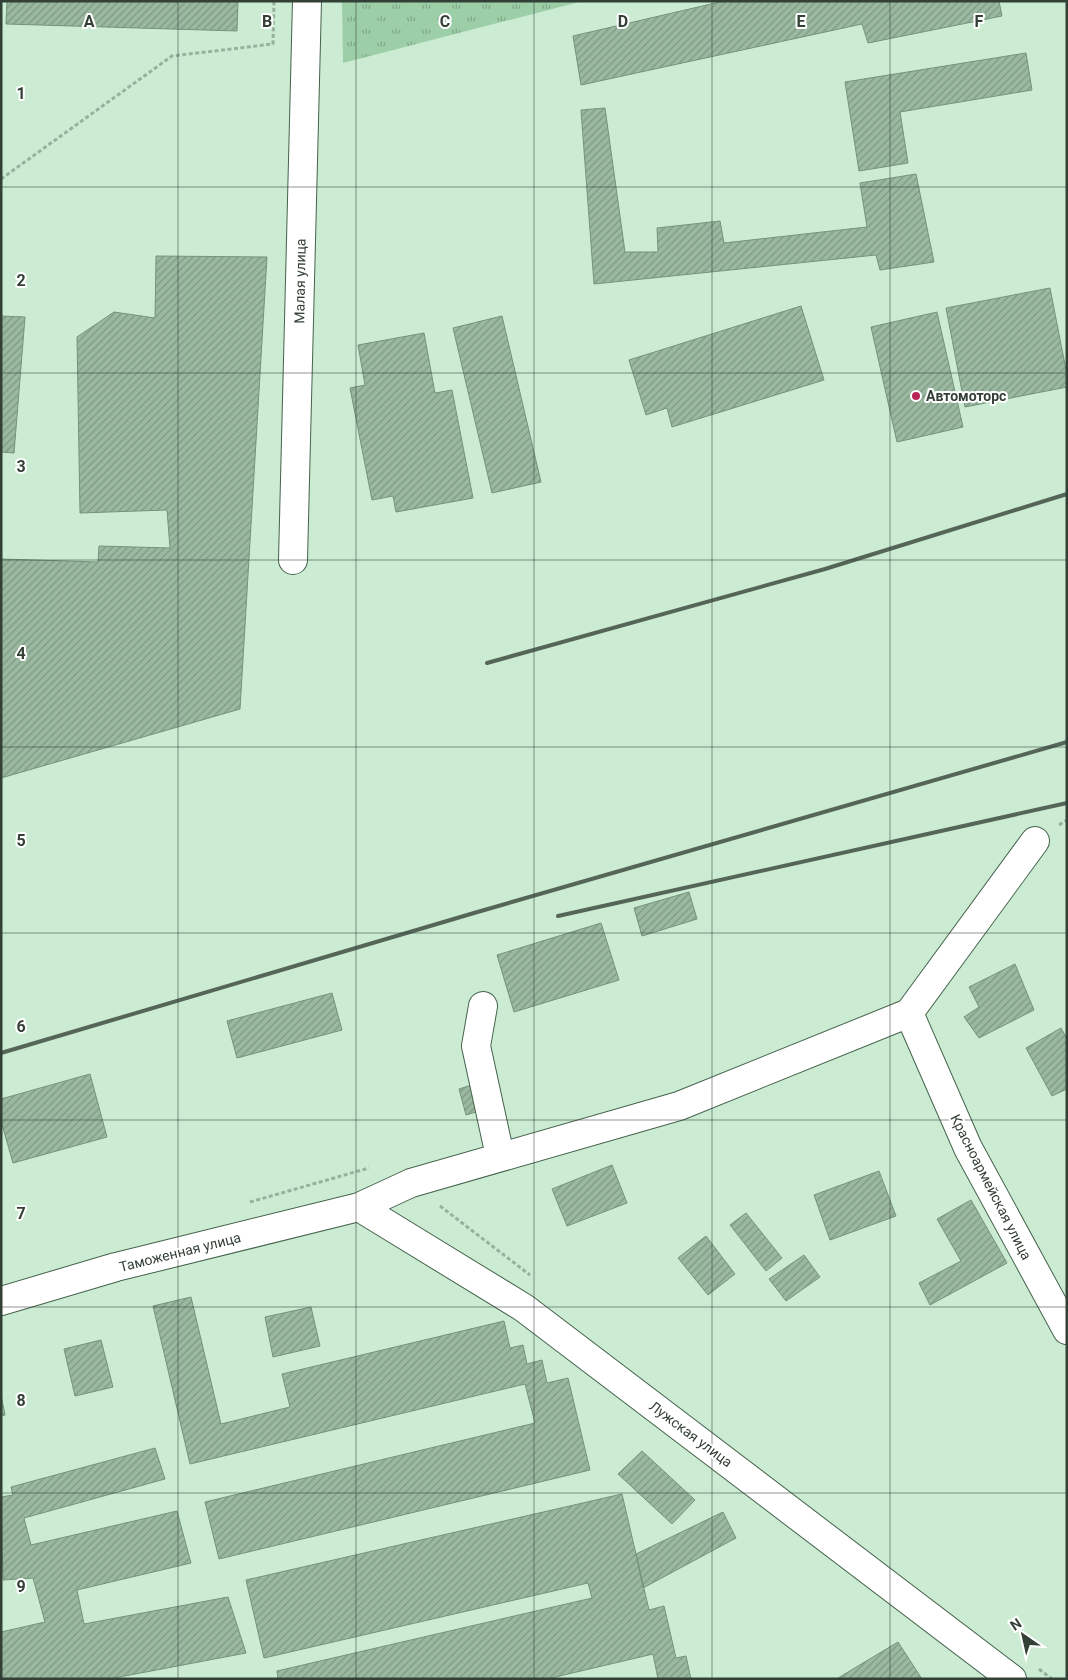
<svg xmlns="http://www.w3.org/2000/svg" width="1068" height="1680" viewBox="0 0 1068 1680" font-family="Roboto,sans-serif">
	<defs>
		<pattern id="grass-tufts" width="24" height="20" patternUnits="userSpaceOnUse" patternTransform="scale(1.25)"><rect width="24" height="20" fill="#9ccea7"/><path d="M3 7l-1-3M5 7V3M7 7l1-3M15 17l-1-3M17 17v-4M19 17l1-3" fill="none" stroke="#80a989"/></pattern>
		<pattern id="building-hatch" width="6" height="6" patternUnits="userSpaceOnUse" patternTransform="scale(1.25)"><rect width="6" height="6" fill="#9ab9a0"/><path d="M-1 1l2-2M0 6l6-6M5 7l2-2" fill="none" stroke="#7e9883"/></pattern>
	</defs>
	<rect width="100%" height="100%" fill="#cbecd2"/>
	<path fill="url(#grass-tufts)" d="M342,1h241l-240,62z"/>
	<path fill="url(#building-hatch)" stroke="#74937b" d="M7,1h231l-1,30 -231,-7z
		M724,1h275l3,15 -134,27 -6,-19 -281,61 -8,-49z
		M1026,53l6,37 -132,22 8,51 -49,8 -14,-89z
		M605,108l20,144h33l-1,-24 63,-7 4,22 143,-16 -7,-44 56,-9 18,88 -54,8 -4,-15 -282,29 -13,-174z
		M156,256l111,1 -27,452 -239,69v-219l97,3 1,-16 71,2 -3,-38 -87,3 -3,-176 37,-25 41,6z
		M1050,288l17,87v12l-102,20 -19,-99z
		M801,306l23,74 -152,47 -5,-19 -21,7 -17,-55z
		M937,312l26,115 -66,15 -26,-115z
		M1,316l24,1 -11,136 -13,-1z
		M502,316l39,166 -49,11 -39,-165z
		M424,333l11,60 17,-3 21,108 -77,14 -3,-16 -21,4 -22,-112 15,-3 -7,-40z
		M689,892l8,27 -55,17 -8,-28z
		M601,923l18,57 -105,32 -17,-57z
		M1015,964l19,46 -55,28 -15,-21 15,-10 -10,-20z
		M332,993l10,37 -105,28 -10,-37z
		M1061,1028l6,11v50l-15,7 -26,-48z
		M90,1074l17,63 -94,26 -12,-42v-22z
		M478,1083l8,26 -20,6 -7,-26z
		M612,1165l15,38 -60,23 -15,-37z
		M879,1171l17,45 -66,24 -16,-45z
		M971,1200l36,63 -77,42 -11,-22 42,-22 -24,-42z
		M746,1213l36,45 -16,13 -36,-46z
		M706,1236l29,38 -27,21 -30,-37z
		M804,1255l16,22 -34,24 -17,-22z
		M191,1297l30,127 69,-17 -8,-33 222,-53 6,27 13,-3 4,19 15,-4 5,23 21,-5 22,92 -371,89 -14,-57 330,-79 -10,-39 -335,80 -37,-158z
		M311,1307l9,39 -47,11 -8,-40z
		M101,1340l12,47 -38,9 -11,-47z
		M1,1395l4,20 -4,1z
		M155,1448l10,31 -141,39 7,27 146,-34 14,52 -114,27 7,34 144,-27 18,56 -137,26h-108v-47l44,-10 -12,-44 -30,2 -2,-83 12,-2 -2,-8z
		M642,1451l53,49 -23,24 -54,-50z
		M622,1494l27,116 15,-4 12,52 10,-2 5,23h-33l-5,-25 -106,25h-269l-1,-8 315,-73 -4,-15 -324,75 -18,-78z
		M723,1512l13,26 -93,50 -7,-34z
		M898,1642l24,37h-85l6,-4z"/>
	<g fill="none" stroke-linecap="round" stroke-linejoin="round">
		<defs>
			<path id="minor" d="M293,560l14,-559
				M483,1006l-7,40 24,110
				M909,1013l59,135 99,182
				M359,1207l165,101 488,371
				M1,1301l115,-34 243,-60 52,-24 268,-77 230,-93 126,-172"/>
		</defs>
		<use href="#minor" stroke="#45624c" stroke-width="30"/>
		<path stroke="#97b19d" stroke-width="3" stroke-dasharray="4 2.5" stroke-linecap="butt" d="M1,179l171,-123 101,-12 1,-43
			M1059,825l8,-5
			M250,1202l119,-34
			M440,1206l90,69
			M1039,1669l13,10"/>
		<use href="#minor" stroke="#fff" stroke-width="28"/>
		<path stroke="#556659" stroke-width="4" d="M487,663l338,-94 242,-75
			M558,916l509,-113
			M1,1053l473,-140 593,-171"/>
	</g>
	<path fill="none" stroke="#334036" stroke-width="1" stroke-opacity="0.55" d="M178,1v1678M356,1v1678M534,1v1678M712,1v1678M890,1v1678M1,187h1066M1,373h1066M1,560h1066M1,747h1066M1,933h1066M1,1120h1066M1,1307h1066M1,1493h1066"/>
	<circle fill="#b52556" stroke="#fff" stroke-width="2" cx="916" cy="396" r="5"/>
	<g text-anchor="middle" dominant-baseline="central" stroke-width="4" stroke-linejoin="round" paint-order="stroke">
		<g font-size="14" fill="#334036" stroke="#fff">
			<text transform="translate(300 281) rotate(-89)">Малая улица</text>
			<text transform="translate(991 1187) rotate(63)">Красноармейская улица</text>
			<text transform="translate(180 1252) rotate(-14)">Таможенная улица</text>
			<text transform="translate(691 1434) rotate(37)">Лужская улица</text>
		</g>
		<g font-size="14" font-weight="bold" fill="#334036" stroke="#fff" text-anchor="start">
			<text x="926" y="396">Автомоторс</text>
		</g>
	</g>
	<g font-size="16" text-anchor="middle" font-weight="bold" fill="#334036" stroke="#fff" stroke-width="4" stroke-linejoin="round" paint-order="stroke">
		<text x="89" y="27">A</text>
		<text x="267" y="27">B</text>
		<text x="445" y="27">C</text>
		<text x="623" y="27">D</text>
		<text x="801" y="27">E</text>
		<text x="979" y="27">F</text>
		<text x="21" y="99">1</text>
		<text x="21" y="286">2</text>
		<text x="21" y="472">3</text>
		<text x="21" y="659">4</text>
		<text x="21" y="846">5</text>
		<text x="21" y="1032">6</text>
		<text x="21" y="1219">7</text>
		<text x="21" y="1406">8</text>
		<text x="21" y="1592">9</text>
	</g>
	<rect width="1068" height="1680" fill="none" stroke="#334036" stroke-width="5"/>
	<g transform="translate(1023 1635) rotate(326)" stroke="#ffffff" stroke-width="4" paint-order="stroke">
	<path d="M0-4L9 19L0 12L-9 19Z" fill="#334036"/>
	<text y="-8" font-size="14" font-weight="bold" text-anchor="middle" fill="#334036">N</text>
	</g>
</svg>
